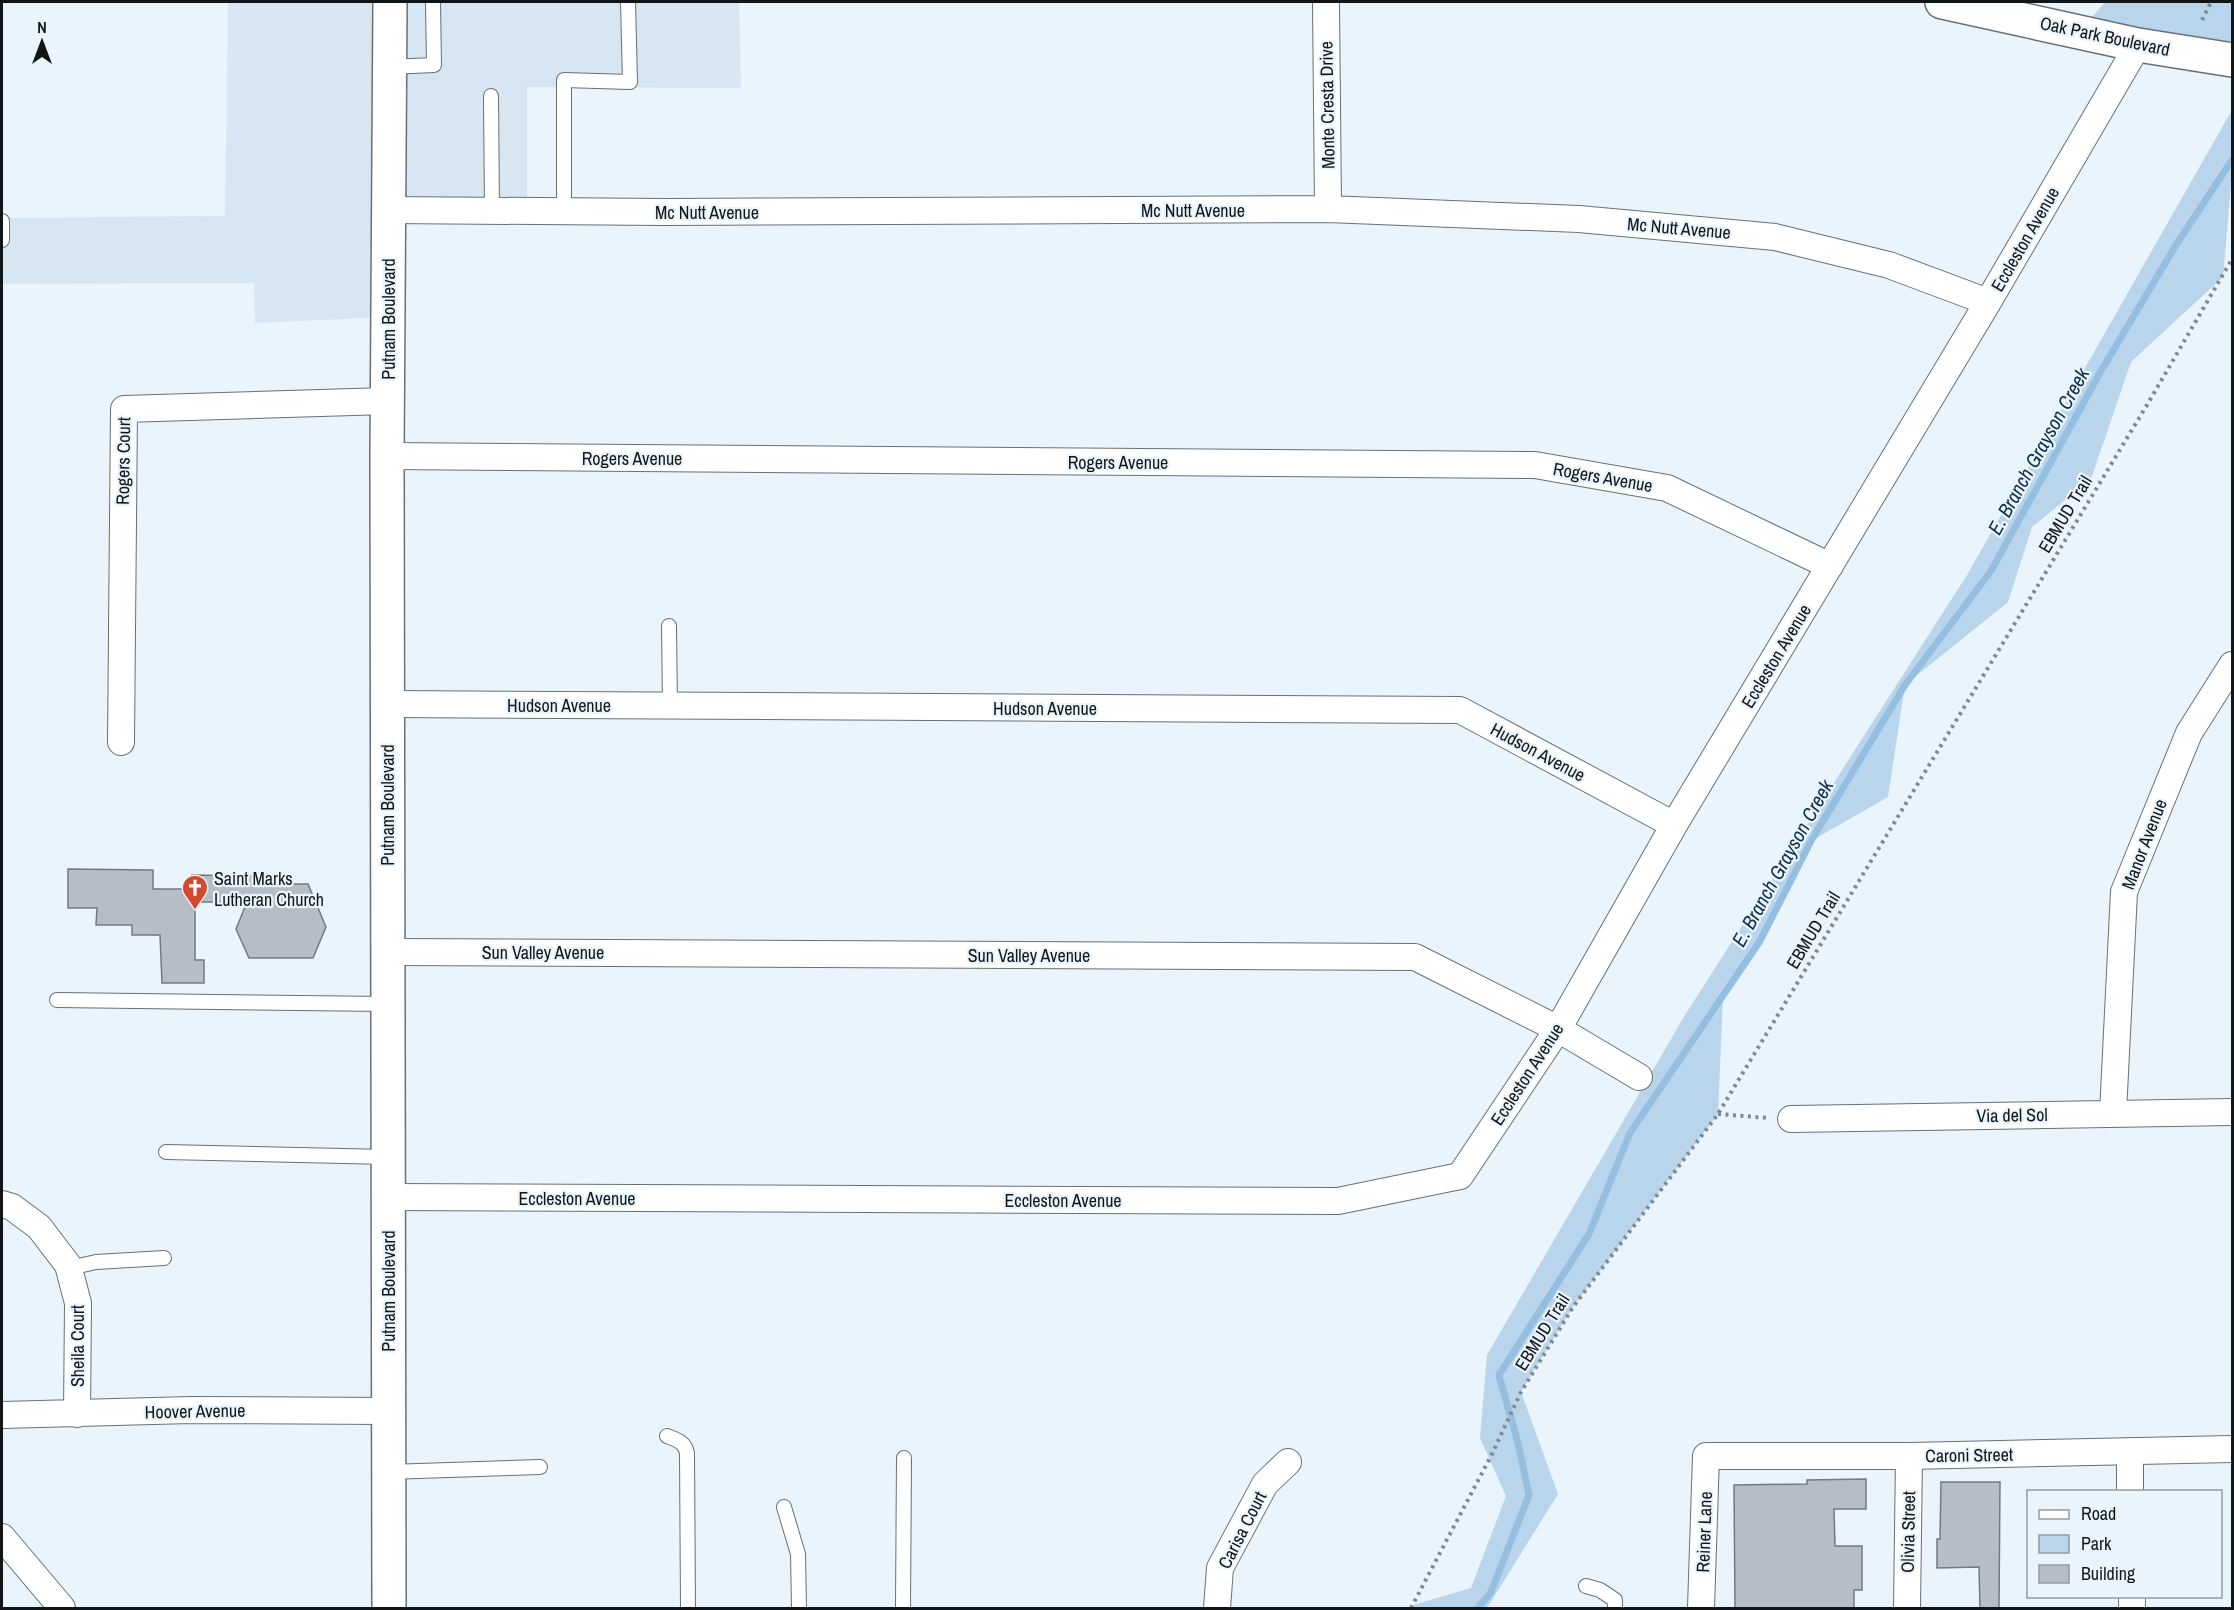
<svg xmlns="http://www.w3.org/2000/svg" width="2234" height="1610" viewBox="0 0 2234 1610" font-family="'Archivo Narrow',sans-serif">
	<rect width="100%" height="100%" fill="#eaf4fc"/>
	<path fill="#d6e6f3" d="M228,2h511l2,86 -214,-1v124l-139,-1v107l-133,6 -1,-40 -252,1v-66l223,-2z"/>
	<path fill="#b9d5ec" d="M2105,2h127v58l-152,-29z
		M2232,110v62l-9,105 -92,85 -40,117 -59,48 -24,75 -103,83 -17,112 -77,44 -51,100 -37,55 -5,118 -145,193 -52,85 37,102 -71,114h-74v-3l58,-17 35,-92 -26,-58 7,-83 198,-340 282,-440z"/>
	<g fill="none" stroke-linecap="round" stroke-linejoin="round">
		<path stroke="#95bfe1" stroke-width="7" d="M1478,1608l13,-16 38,-97 -11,-52 -19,-68 90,-141 41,-101 130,-192 51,-100 94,-156 86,-114 110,-200 75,-126 56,-85"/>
	</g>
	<path fill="#b5bec6" stroke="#717a81" stroke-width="1.5" d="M68,869l85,1v19h38l1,-14 63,1 1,8h52l18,43 -13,31h-64l-13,-29 11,-27h-52v58h9v23h-42l-2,-48h-28v-10h-36l1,-17h-29z
		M1866,1479v30h-32l1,37h27v44h-8v18h-119l-1,-123 73,-1v-4z
		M1941,1482h59l-1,126h-19l-1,-41 -42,1v-29h3z"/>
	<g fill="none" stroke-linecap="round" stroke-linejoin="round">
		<defs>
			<path id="service" d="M389,67l45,-2 -1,-63
				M491,96l1,115
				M564,211v-131l66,2 -2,-80
				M2,221v19
				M669,626l1,80
				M57,1000l331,4
				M166,1152l222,5
				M69,1268l27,-6 68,-4
				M667,1436c10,4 18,6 20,17l1,155
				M388,1472l152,-5
				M784,1507l14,47 1,54
				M1586,1586l14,4 15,10v8
				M903,1608l1,-150"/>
			<path id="minor" d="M1326,2l2,207
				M388,210l277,2 663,-3 251,10 196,18 114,28 99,37
				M387,456l1148,9 132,23 163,78
				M387,704l1073,6 214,115
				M121,742l3,-333 263,-8
				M388,952l1027,5 143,72 81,48
				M2113,1113l11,-221 65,-159 43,-68
				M1791,1119l441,-7
				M388,1197l950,4 122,-25 98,-147 116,-204 314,-523 150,-257
				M2,1204l10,3 27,20 29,38 10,38 -1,111
				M2,1415l189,-5 197,1
				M2130,1451v41
				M2,1537l60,71
				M2132,1596v12
				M1217,1608l3,-40 45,-84 23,-22
				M1701,1608l5,-152h203l323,-7
				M1907,1608l2,-152"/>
			<path id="tertiary" d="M1942,2l196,43 94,15
				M389,1608l-2,-1152 3,-454"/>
		</defs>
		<use href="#service" stroke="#677077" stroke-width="16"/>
		<use href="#minor" stroke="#677077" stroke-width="28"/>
		<use href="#tertiary" stroke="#677077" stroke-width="36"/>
		<path stroke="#82898e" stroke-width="4" stroke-dasharray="3 4.5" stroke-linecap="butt" d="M2202,20l9,-18
			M1718,1114l51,4
			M1411,1608l81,-154 29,-62 52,-85 145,-193 429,-709 85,-146"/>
		<use href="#service" stroke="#fff" stroke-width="14"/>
		<use href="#minor" stroke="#fff" stroke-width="26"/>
		<use href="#tertiary" stroke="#fff" stroke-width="33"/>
	</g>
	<defs>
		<symbol id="church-pin" viewBox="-11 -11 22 30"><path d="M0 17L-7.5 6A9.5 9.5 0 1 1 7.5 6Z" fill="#d4492d" stroke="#eaf4fc"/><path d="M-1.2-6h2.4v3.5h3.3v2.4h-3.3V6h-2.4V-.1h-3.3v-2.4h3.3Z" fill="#fff"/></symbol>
	</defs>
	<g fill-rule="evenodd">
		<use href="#church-pin" x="180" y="873" width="30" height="40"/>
	</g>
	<g text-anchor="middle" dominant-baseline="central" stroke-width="4.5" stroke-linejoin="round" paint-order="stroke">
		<g font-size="18" fill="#121518" stroke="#eaf4fc">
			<text transform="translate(2105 36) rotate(12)">Oak Park Boulevard</text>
			<text transform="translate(1327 105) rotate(-91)">Monte Cresta Drive</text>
			<text x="1193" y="210">Mc Nutt Avenue</text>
			<text x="707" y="212">Mc Nutt Avenue</text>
			<text transform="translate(1679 228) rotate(5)">Mc Nutt Avenue</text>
			<text transform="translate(2025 239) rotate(-60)">Eccleston Avenue</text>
			<text transform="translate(388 319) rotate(-90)">Putnam Boulevard</text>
			<text x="632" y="458">Rogers Avenue</text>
			<text transform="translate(123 461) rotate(-89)">Rogers Court</text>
			<text x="1118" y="462">Rogers Avenue</text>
			<text transform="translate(1603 477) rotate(10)">Rogers Avenue</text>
			<text transform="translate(2065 514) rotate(-59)">EBMUD Trail</text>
			<text transform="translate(1776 656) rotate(-59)">Eccleston Avenue</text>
			<text x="559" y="705">Hudson Avenue</text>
			<text x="1045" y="708">Hudson Avenue</text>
			<text transform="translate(1538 752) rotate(28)">Hudson Avenue</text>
			<text transform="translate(387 805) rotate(-90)">Putnam Boulevard</text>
			<text transform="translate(2144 844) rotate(-69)">Manor Avenue</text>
			<text transform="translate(1813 930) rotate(-59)">EBMUD Trail</text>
			<text x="543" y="952">Sun Valley Avenue</text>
			<text x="1029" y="955">Sun Valley Avenue</text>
			<text transform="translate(1527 1074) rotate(-57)">Eccleston Avenue</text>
			<text transform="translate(2012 1115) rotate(-1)">Via del Sol</text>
			<text x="577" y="1198">Eccleston Avenue</text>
			<text x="1063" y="1200">Eccleston Avenue</text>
			<text transform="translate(388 1291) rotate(-90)">Putnam Boulevard</text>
			<text transform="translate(1542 1332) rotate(-58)">EBMUD Trail</text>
			<text transform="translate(77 1346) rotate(-90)">Sheila Court</text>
			<text transform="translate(195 1411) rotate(-1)">Hoover Avenue</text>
			<text transform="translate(1969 1455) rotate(-1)">Caroni Street</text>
			<text transform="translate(1242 1530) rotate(-63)">Carisa Court</text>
			<text transform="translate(1704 1532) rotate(-88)">Reiner Lane</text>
			<text transform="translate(1908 1532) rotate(-89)">Olivia Street</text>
		</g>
		<g font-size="18" fill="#121518" stroke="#eaf4fc" text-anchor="start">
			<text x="214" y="878">Saint Marks<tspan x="214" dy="21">Lutheran Church</tspan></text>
		</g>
		<g font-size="20" font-style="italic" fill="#0f3048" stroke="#eaf4fc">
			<text transform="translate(2038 451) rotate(-61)">E. Branch Grayson Creek</text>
			<text transform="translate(1782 863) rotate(-61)">E. Branch Grayson Creek</text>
		</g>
	</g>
	<rect width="2234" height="1610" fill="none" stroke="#121518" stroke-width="6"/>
	<rect x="2027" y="1490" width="195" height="108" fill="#eaf4fc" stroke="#949ba1" stroke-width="1.5"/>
	<rect x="2039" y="1510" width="30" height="9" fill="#ffffff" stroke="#949ba1" stroke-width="1.5"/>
	<text x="2081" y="1520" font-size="18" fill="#121518">Road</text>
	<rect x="2039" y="1535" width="30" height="18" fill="#b9d5ec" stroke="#949ba1" stroke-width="1.5"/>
	<text x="2081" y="1550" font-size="18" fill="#121518">Park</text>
	<rect x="2039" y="1565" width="30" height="18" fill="#b5bec6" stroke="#949ba1" stroke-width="1.5"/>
	<text x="2081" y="1580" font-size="18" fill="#121518">Building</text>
	<g transform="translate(42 42)" stroke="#eaf4fc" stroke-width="4.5" paint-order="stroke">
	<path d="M0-4.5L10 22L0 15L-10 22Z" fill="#121518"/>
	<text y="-9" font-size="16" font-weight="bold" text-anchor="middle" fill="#121518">N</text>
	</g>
</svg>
